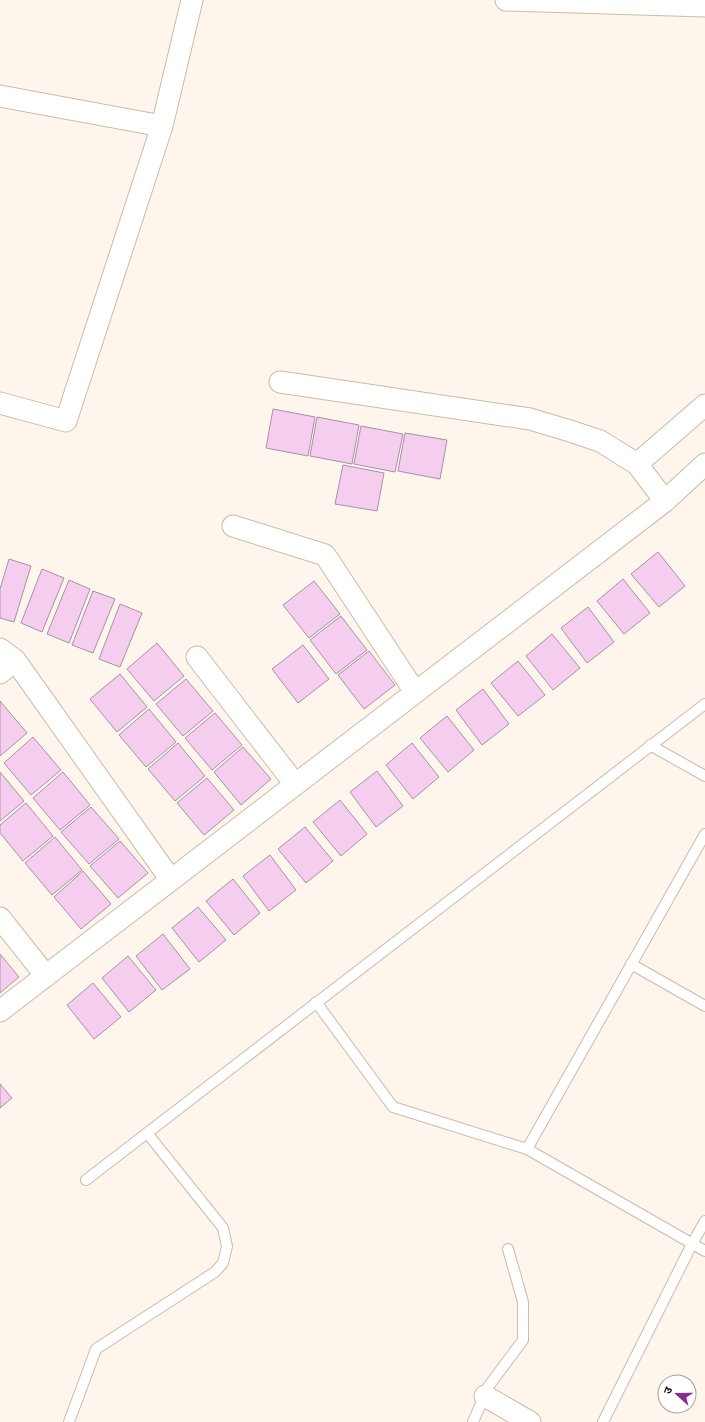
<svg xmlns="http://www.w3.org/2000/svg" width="705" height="1422" viewBox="0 0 705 1422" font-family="'Work Sans','Noto Sans Devanagari',sans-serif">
	<rect width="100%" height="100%" fill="#fef6ed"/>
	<path fill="#f5ceef" stroke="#a791a3" d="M273,409l42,8 -7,39 -42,-8z
		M317,417l42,8 -7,39 -42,-8z
		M361,426l42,8 -8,38 -41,-8z
		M405,433l42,7 -7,39 -42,-8z
		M343,465l41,8 -7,38 -42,-7z
		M658,552l27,34 -26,21 -28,-33z
		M9,559l22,7 -17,56 -14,-4v-29z
		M42,569l22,9 -22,54 -21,-9z
		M623,579l27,34 -26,21 -27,-33z
		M69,580l21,9 -21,54 -22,-9z
		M314,581l26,33 -31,24 -26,-33z
		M93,591l22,8 -22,54 -21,-8z
		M120,604l22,9 -22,54 -21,-8z
		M588,607l26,35 -27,21 -26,-35z
		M341,616l26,34 -31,24 -26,-34z
		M552,634l28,34 -27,22 -27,-34z
		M157,643l27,33 -30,25 -27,-32z
		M303,645l26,34 -31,24 -26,-34z
		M369,651l26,34 -31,24 -26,-34z
		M518,661l27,34 -27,21 -27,-33z
		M120,674l27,33 -30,25 -27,-33z
		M186,679l27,32 -30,25 -27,-32z
		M483,689l26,35 -27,21 -26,-35z
		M0,701l27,32 -27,23z
		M149,709l27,33 -30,25 -27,-32z
		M215,713l27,32 -30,25 -27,-32z
		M447,716l27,34 -26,22 -28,-34z
		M33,737l28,33 -30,25 -27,-32z
		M178,743l27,33 -30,25 -27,-32z
		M412,743l27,34 -26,22 -27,-34z
		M243,747l28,32 -30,26 -27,-33z
		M377,771l26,35 -27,21 -26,-35z
		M0,772l24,29 -24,20z
		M63,772l27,33 -30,25 -27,-32z
		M207,778l27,32 -30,25 -27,-32z
		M340,800l27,34 -26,22 -28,-34z
		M26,803l27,33 -30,25 -23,-28v-8z
		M91,807l28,32 -30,25 -28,-32z
		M305,827l28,34 -27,22 -28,-34z
		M55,837l27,33 -30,25 -27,-32z
		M120,841l28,32 -30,25 -28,-32z
		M270,855l26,35 -27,21 -26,-35z
		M83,871l28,33 -30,25 -27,-32z
		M233,879l27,34 -26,22 -28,-34z
		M198,907l28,33 -27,22 -27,-34z
		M163,934l27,35 -28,21 -26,-34z
		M0,954l19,23 -19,16z
		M128,956l28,34 -27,22 -27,-34z
		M93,983l28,34 -27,22 -27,-34z
		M0,1084l12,14 -12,10z"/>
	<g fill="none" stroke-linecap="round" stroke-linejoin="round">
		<defs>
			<path id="service" d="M650,745l55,31
				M631,964l74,42
				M316,1002l77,105 134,42 178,102
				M527,1149l178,-315
				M86,1180l619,-476
				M69,1422l27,-73 119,-77 8,-9 4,-17 -4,-18 -76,-95
				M473,1422l15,-35 35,-47v-38l-15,-53
				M603,1422l89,-178 13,-23"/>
			<path id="minor" d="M506,0l199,6
				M0,96l162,30
				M280,382l250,37 40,12 30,10 37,23 28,37
				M0,403l66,18 96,-295 30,-126
				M637,464l68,-59
				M233,526l92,29 90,137
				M0,649l15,11 156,220
				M197,657l98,127
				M0,673l15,-13
				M0,918l46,58
				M0,1011l665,-510 40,-37
				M485,1396l45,26"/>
		</defs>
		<use href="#service" stroke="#cebaa5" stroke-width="12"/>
		<use href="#minor" stroke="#cebaa5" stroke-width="23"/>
		<use href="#service" stroke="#fff" stroke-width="10"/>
		<use href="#minor" stroke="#fff" stroke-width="21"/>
	</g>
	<g transform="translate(677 1394) rotate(291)"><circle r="19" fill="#ffffff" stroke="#a29f9c"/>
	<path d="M0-3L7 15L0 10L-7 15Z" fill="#8d2a92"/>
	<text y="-6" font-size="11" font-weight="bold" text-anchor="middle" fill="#160f08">उ</text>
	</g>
</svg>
